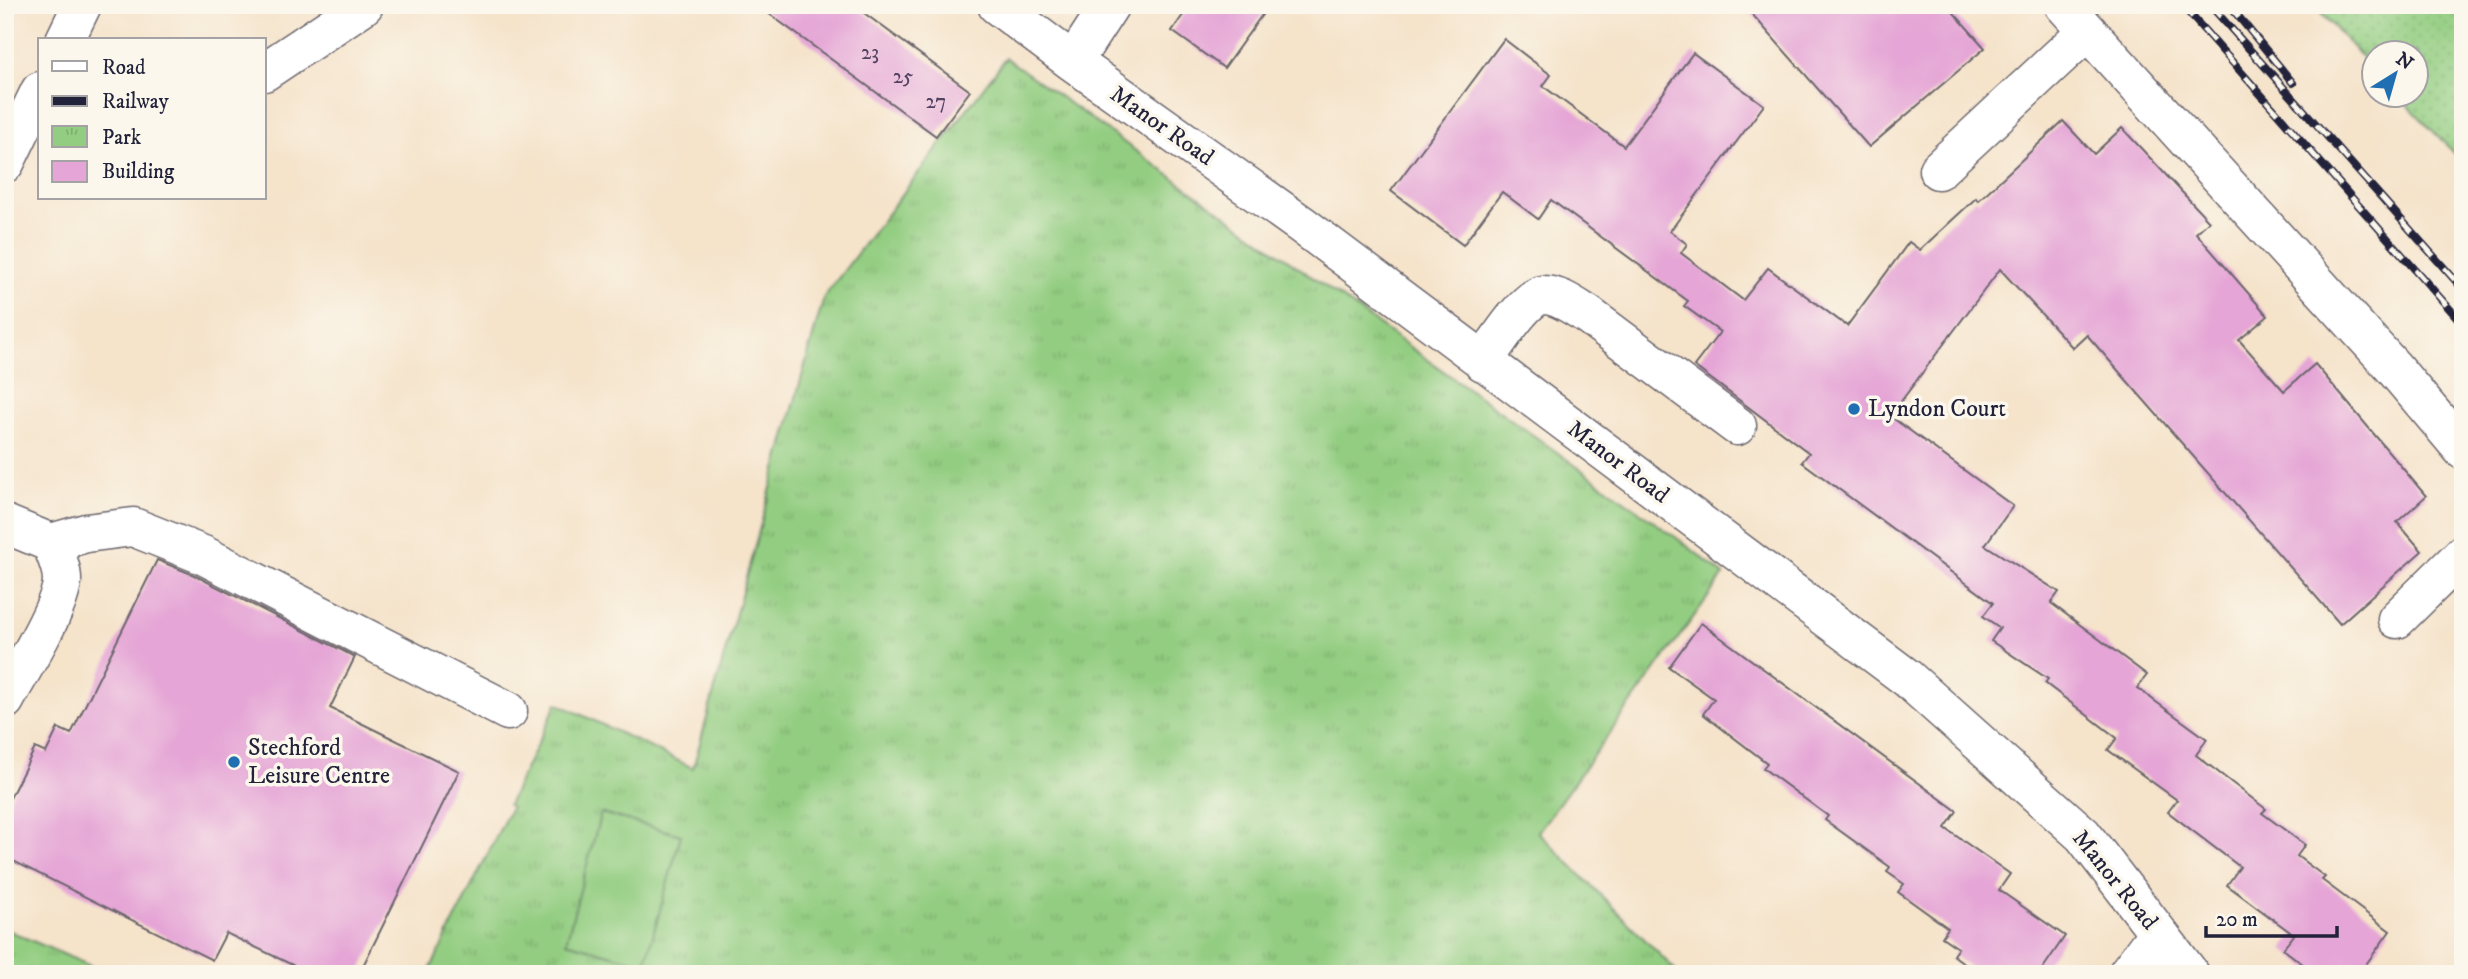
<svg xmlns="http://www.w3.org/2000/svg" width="2468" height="979" viewBox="0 0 2468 979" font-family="'IM FELL DW Pica',serif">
	<defs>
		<pattern id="grass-dots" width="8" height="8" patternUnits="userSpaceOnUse" patternTransform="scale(1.75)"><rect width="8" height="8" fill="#93cd81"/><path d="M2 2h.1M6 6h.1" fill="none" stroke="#7eb070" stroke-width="1.8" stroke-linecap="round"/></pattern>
		<pattern id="park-tufts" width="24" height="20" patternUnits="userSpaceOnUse" patternTransform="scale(1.75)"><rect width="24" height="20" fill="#93cd81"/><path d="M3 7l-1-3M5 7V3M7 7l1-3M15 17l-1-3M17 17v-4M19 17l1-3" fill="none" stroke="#7eb070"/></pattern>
	</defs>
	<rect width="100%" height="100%" fill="#fbf7ec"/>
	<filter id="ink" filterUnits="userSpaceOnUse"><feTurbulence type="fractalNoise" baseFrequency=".0143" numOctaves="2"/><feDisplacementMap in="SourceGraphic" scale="14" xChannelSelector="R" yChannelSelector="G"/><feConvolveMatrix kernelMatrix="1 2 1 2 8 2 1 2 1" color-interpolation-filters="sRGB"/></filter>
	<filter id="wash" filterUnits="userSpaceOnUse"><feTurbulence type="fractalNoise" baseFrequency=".00686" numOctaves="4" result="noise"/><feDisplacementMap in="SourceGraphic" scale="28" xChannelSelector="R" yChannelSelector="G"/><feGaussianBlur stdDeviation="1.57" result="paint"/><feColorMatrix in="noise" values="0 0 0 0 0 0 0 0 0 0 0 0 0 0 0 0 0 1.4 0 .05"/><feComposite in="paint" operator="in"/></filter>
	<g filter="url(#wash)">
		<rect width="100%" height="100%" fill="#f5e3ca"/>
		<path fill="url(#grass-dots)" stroke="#5a785e" stroke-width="2" d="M2313,5h150v157l-65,-67 18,-1v-42h-42l-1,17z"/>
		<path fill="url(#park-tufts)" stroke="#5a785e" stroke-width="2" d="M1006,58l675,483 43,34 -186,257 138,139 -4,3h-1244l83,-167 -3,-2 49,-102 136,65 131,-471z
			M5,929l104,45h-104z"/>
		<path fill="#93cd81" stroke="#5a785e" stroke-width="2" d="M601,813l80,22 -36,129 -79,-22z"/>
		<g id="blocks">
			<path fill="#e5a5d6" d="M757,5h96l117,86 -34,45z
				M1190,5h79l-45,63 -52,-37z
				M1744,5h203l38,43 -116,99z
				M1504,39l47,36 -8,11 81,60 69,-93 71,52 -94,126 17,13 -6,9 62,47 25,-32 79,58 62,-84 11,8 56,-52 2,3 85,-80 31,33 28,-26 87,93 -13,12 72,83 -29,24 45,51 31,-27 111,132 -29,26 25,29 -82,73 -253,-289 -14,13 -73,-79 -110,147 123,90 -28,39 74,47 -8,11 96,72 -10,13 70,51 -11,16 70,54 -4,4 43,32 -8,11 28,21 -3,3 68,51 -31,43h-43l-33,-25 11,-14 -67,-50 13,-18 -72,-55 9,-12 -69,-50 9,-12 -72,-55 3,-4 -57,-38 9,-13 -17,-12 10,-13 -191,-141 7,-9 -115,-87 26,-34 -36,-26 4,-5 -137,-101 -13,19 -36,-27 -39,53 -72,-54z
				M157,560l37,15 161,82 -25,51 129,63 -100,203h-48l-85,-41 -14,27 -207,-103v-49l30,-60 11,5 12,-25 13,6z
				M1701,623l256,188 -12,17 65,46 -11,16 66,46 -26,38h-60l-26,-19 5,-7 -16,-11 6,-9 -50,-36 6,-8 -17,-12 3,-5 -65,-47 3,-4 -65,-48 4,-5 -64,-49 11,-15 -45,-32z"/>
		</g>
	</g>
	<g filter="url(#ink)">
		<use href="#blocks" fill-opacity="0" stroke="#6c666d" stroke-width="2"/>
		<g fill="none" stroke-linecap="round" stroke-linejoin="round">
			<defs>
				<path id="minor" d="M997,5l76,57 229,163 605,453 176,157 107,139
					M2064,5l329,362 70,83
					M1073,62l37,-57
					M264,72l100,-67
					M1938,170l149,-139
					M1483,362c11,-15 42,-65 59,-67 16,-1 33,12 46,20l149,111
					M5,524l46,19c4,11 11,24 11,37 0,26 -43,94 -57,120
					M51,543l35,-10 47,-6 70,28 305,156
					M2397,619l66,-65
					M2127,974l30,-40"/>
				<path id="major" d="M65,40l17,-35
					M5,163l35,-72"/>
			</defs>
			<use href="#minor" stroke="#6c666d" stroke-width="41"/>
			<use href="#major" stroke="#6c666d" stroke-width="41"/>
			<use href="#minor" stroke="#fff" stroke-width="38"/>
			<use href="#major" stroke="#fff" stroke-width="38"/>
			<defs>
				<path id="rail" d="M2182,5l281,319
					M2210,5l253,284
					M2229,5l64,78"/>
			</defs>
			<use href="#rail" stroke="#22223b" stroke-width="8"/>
			<use href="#rail" stroke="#fbf7ec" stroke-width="5" stroke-dasharray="16" stroke-linecap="butt"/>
		</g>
	</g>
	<g fill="#1f6fb2" stroke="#fbf7ec" stroke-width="2.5">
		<circle cx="1854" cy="409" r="7"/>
		<circle cx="234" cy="762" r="7"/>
	</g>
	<g text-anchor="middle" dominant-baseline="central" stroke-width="7" stroke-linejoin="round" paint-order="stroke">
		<g font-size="21" fill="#534362">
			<text x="870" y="53">23</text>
			<text x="903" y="77">25</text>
			<text x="936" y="102">27</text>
		</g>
		<g font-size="24" fill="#22223b" stroke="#fbf7ec">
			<text transform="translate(1162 126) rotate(35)">Manor Road</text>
			<text transform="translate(1618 462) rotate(37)">Manor Road</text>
			<text transform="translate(2115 880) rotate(51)">Manor Road</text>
		</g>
		<g font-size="24" fill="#22223b" stroke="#fbf7ec" text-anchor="start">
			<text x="1868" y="409">Lyndon Court</text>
			<text x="248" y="748">Stechford<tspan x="248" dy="28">Leisure Centre</tspan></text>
		</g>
	</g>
	<rect width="2468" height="979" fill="none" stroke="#fbf7ec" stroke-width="28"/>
	<rect x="38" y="38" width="228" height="161" fill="#fbf7ec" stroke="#a4a2a5" stroke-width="2"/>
	<rect x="52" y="61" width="35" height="10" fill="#ffffff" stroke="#a4a2a5" stroke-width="2"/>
	<text x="102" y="74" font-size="21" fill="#22223b">Road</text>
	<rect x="52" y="96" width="35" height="10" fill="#22223b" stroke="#a4a2a5" stroke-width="2"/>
	<text x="102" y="108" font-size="21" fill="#22223b">Railway</text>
	<rect x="52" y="126" width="35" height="21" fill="url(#park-tufts)" stroke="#a4a2a5" stroke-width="2"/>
	<text x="102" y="144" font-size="21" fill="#22223b">Park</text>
	<rect x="52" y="161" width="35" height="21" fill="#e5a5d6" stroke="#a4a2a5" stroke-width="2"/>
	<text x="102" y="178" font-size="21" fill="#22223b">Building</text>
	<g transform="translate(2395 74) rotate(37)"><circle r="33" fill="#fbf7ec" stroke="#a4a2a5" stroke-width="2"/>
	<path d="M0-5L12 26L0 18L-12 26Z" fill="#1f6fb2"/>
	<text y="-10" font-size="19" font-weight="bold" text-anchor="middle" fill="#22223b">N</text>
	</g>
	<path d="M2206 926v10h131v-10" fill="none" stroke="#22223b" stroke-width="3.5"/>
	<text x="2216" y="926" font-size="21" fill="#22223b" stroke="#fbf7ec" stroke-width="5" paint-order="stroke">20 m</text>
</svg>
